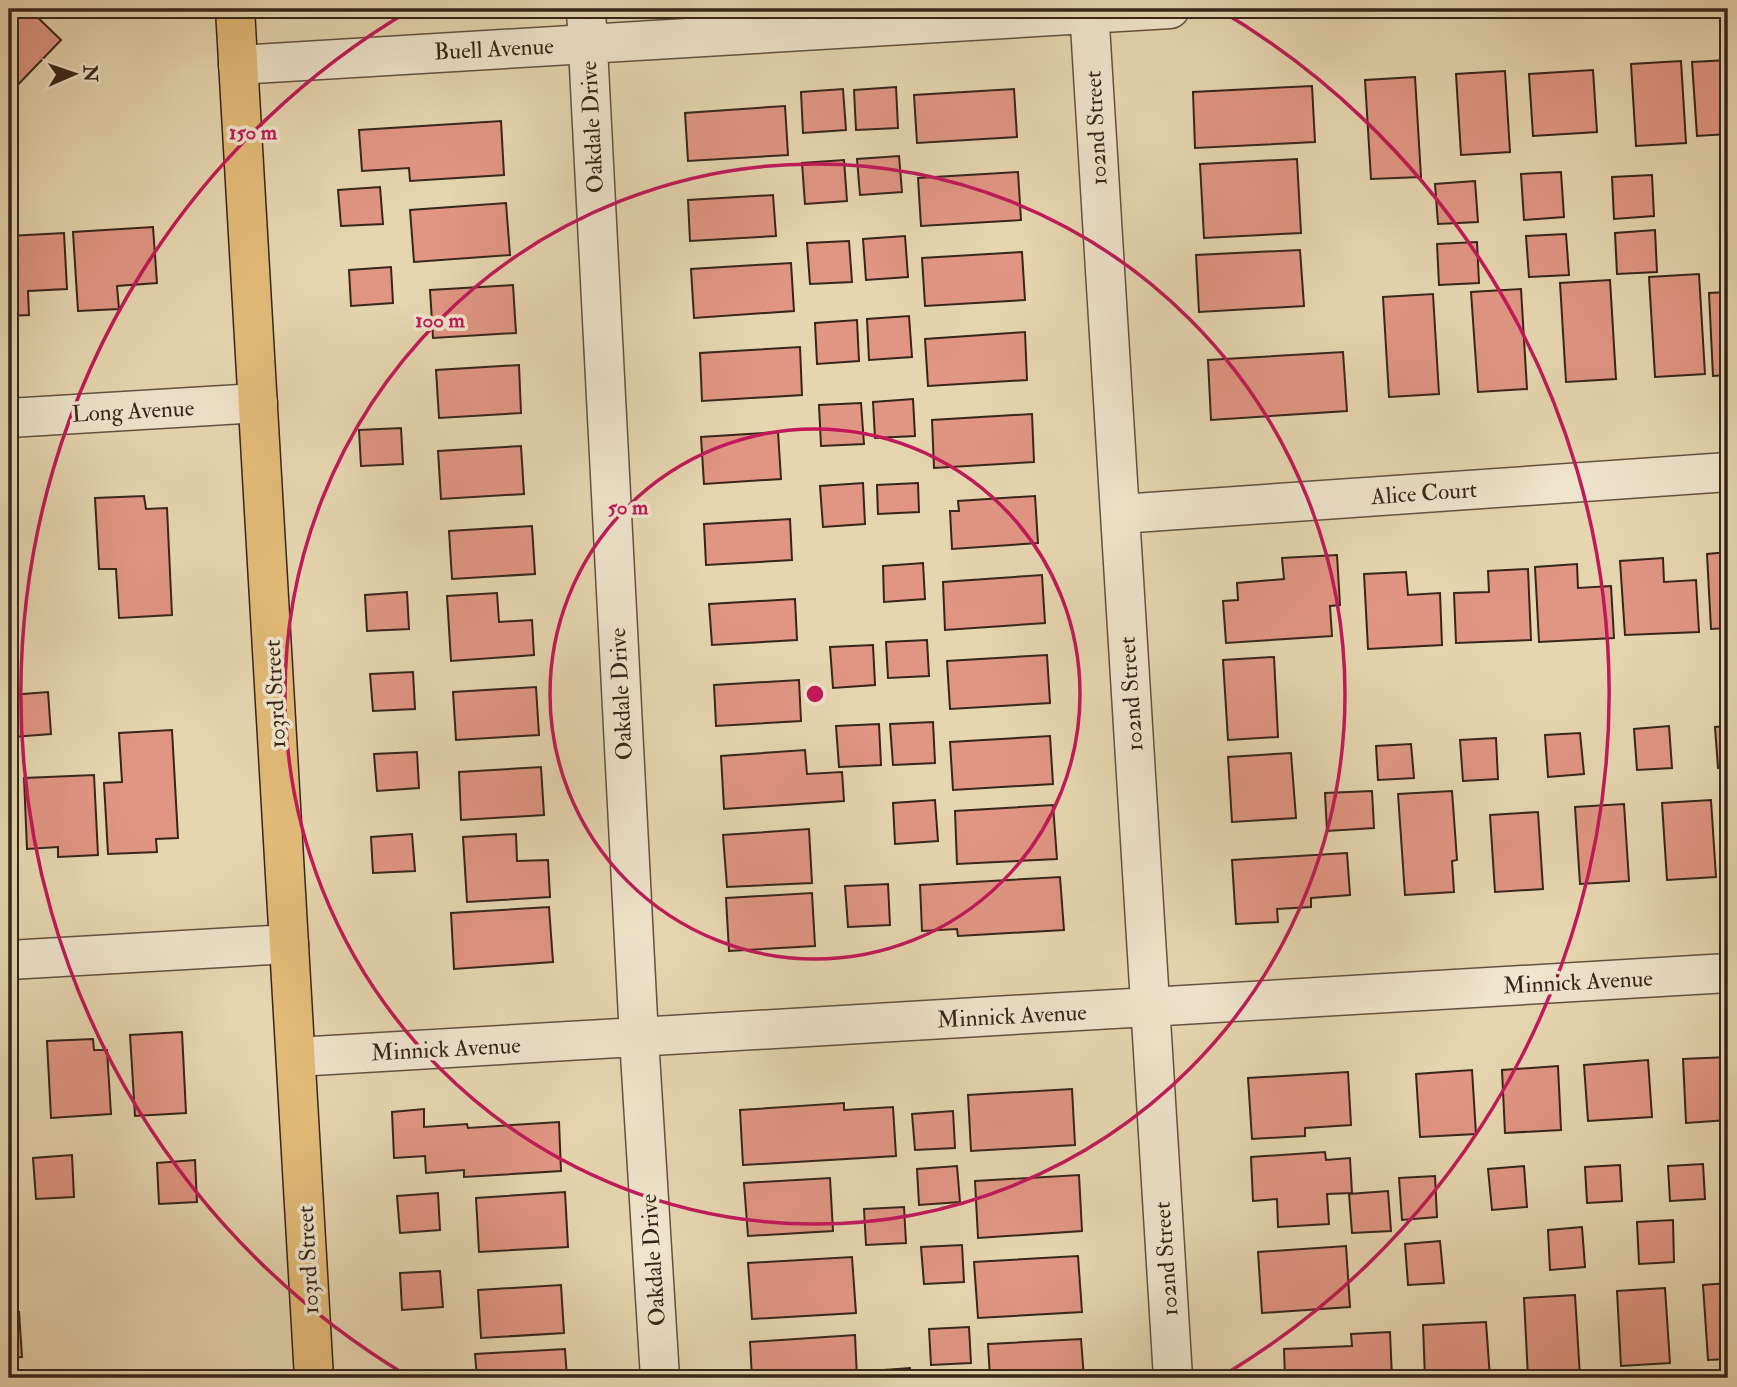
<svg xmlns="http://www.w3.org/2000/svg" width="1737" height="1387" viewBox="0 0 1737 1387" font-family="'IM FELL Double Pica',serif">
	<rect width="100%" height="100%" fill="#e6d6b0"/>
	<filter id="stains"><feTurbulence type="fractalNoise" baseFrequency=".00286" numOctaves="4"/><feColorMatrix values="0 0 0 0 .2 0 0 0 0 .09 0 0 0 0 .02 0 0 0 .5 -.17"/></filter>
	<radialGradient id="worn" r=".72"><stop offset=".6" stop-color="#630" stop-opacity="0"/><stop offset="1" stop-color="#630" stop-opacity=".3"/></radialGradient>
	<path fill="#e19683" stroke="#37261a" stroke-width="2" d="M9,9h20l32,31 -52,54z
		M1728,60v74l-31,2 -5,-74z
		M1681,61l5,82 -50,3 -5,-82z
		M1593,70l4,62 -64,4 -4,-62z
		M1505,71l5,81 -49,3 -5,-81z
		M1415,77l6,100 -50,2 -6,-99z
		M1312,86l3,56 -120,6 -2,-56z
		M896,87l2,41 -42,2 -2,-40z
		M843,89l3,41 -43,3 -2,-41z
		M1014,89l3,48 -100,6 -3,-48z
		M785,106l3,49 -100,6 -3,-48z
		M501,121l3,54 -94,6 -1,-13 -47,3 -3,-41z
		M899,156l3,36 -42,3 -3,-36z
		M1297,159l4,74 -97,5 -4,-74z
		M844,160l3,41 -42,3 -3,-41z
		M1018,172l3,48 -100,6 -3,-48z
		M1561,172l3,45 -40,3 -3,-46z
		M1652,175l2,41 -40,3 -2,-42z
		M1475,181l3,41 -40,2 -3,-40z
		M380,187l3,37 -42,2 -3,-36z
		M773,195l3,41 -86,5 -2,-41z
		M506,203l4,52 -96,7 -4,-52z
		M153,227l4,56 -40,3 2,23 -41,2 -5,-79z
		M1655,230l2,42 -40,2 -2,-41z
		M64,233l3,56 -39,2 1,24 -20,1v-80z
		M1566,234l3,41 -40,2 -3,-41z
		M905,236l3,41 -42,3 -3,-41z
		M849,241l3,41 -42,2 -3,-41z
		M1477,242l2,41 -40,2 -2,-41z
		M1300,250l4,56 -105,6 -3,-57z
		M1022,252l3,48 -100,6 -3,-48z
		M791,263l3,48 -100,7 -3,-49z
		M391,267l2,36 -42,3 -2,-36z
		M1699,274l6,100 -50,3 -6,-100z
		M1610,280l6,99 -50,3 -6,-99z
		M513,285l3,48 -83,5 -3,-48z
		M1521,289l6,100 -49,3 -7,-100z
		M1728,292v83l-15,1 -4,-83z
		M1433,294l6,100 -50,3 -6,-100z
		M909,316l3,41 -43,3 -2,-41z
		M857,320l2,41 -42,3 -2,-41z
		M1025,332l2,48 -99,6 -3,-47z
		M800,347l2,48 -100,6 -2,-48z
		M1343,352l4,59 -136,9 -3,-60z
		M519,365l2,48 -82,5 -3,-48z
		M913,399l2,37 -40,2 -2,-36z
		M861,403l3,41 -43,2 -2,-41z
		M1032,414l2,48 -100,6 -2,-48z
		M401,428l2,36 -42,2 -2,-36z
		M778,432l3,47 -77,5 -3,-47z
		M521,446l3,48 -83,5 -3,-48z
		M863,483l2,41 -42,3 -3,-41z
		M918,483l1,29 -41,2 -1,-29z
		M144,496l2,13 21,-1 5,107 -53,3 -3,-49h-17l-4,-71z
		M1035,496l3,47 -86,6 -2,-38h9l-1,-10z
		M790,519l2,41 -86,5 -2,-41z
		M532,526l3,48 -83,5 -3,-48z
		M1728,552v76l-17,1 -4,-75z
		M1337,555l3,50 -10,1 2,30 -106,7 -3,-42 15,-1 -1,-17 47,-4 -2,-21z
		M1663,558l1,24 32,-2 3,52 -74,3 -5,-74z
		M923,563l2,36 -41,3 -1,-36z
		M1577,564l1,24 33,-2 3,52 -75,4 -4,-75z
		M1528,569l3,71 -75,3 -2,-50 35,-1 -1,-21z
		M1406,572l2,23 32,-2 2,52 -74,4 -4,-75z
		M1042,575l3,48 -100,7 -2,-48z
		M407,592l2,37 -42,2 -2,-36z
		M497,593l2,29 33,-2 2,35 -83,6 -4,-65z
		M795,599l2,41 -85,5 -3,-41z
		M927,640l2,36 -41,2 -2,-36z
		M873,645l2,40 -42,3 -3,-41z
		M1047,655l3,48 -100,6 -3,-48z
		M1274,657l4,80 -50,3 -5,-80z
		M413,672l2,37 -42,2 -3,-37z
		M799,680l2,41 -85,5 -2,-41z
		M536,687l3,48 -83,5 -3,-48z
		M48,692l3,42 -38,3 -3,-42z
		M933,722l2,41 -42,2 -3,-41z
		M879,724l2,41 -42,2 -3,-41z
		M1669,726l3,42 -35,2 -3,-41z
		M1728,726v41l-10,1 -3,-41z
		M172,730l6,108 -22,1 1,13 -49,2 -4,-71 18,-1 -3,-49z
		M1580,733l4,41 -36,3 -3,-42z
		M1050,736l3,48 -100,6 -3,-48z
		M1496,738l2,41 -35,2 -3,-41z
		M1411,744l3,34 -36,2 -2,-34z
		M805,750l2,24 35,-2 2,29 -120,8 -3,-53z
		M417,752l2,36 -42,3 -3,-37z
		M1291,753l5,65 -64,4 -4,-65z
		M541,767l3,48 -83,5 -2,-48z
		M94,775l4,80 -40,2v-10l-31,2 -3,-71z
		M1372,791l2,37 -47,3 -2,-38z
		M1452,791l5,69 -5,1 2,31 -49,3 -7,-101z
		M935,800l3,41 -43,3 -2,-41z
		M1711,800l5,77 -49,3 -5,-77z
		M1624,804l5,77 -49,3 -5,-77z
		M1053,805l4,54 -100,5 -2,-53z
		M1538,812l5,77 -48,3 -5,-77z
		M809,829l3,54 -85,4 -4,-52z
		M412,834l3,37 -42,2 -2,-36z
		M516,834l1,27 31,-1 2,37 -83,5 -4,-65z
		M1347,853l3,42 -39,3v9l-34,2 1,13 -42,2 -4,-64z
		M1060,877l4,53 -106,6 -1,-7 -35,2 -2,-46z
		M888,884l2,41 -42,2 -3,-41z
		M812,893l3,53 -86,5 -3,-53z
		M549,907l4,55 -99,7 -3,-56z
		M182,1032l4,81 -51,3 -5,-81z
		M93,1039l1,11h13l4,64 -60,4 -4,-77z
		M1728,1057v63l-42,3 -3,-64z
		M1648,1060l4,57 -64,4 -4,-56z
		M1558,1066l3,64 -56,3 -3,-63z
		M1472,1070l4,64 -56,3 -4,-63z
		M1348,1072l3,53 -46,3v8l-53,3 -4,-61z
		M1072,1089l3,56 -104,6 -3,-56z
		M844,1103v7l49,-3 3,49 -153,9 -3,-55z
		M424,1109v18l43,-3 1,4 91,-6 2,49 -97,6v-7l-38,3 -1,-17 -31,2 -2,-46z
		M953,1111l2,37 -40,2 -3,-36z
		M1325,1152l1,8 24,-2 2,35 -25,1 2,30 -51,3 -1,-28 -24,2 -2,-44z
		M72,1155l2,42 -38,2 -3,-41z
		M195,1160l2,42 -38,2 -2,-41z
		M1703,1164l2,35 -35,2 -2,-35z
		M1620,1165l2,36 -35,2 -2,-36z
		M957,1166l3,36 -41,3 -2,-36z
		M1524,1166l3,41 -35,3 -4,-41z
		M1079,1175l3,56 -104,7 -3,-57z
		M1435,1176l2,41 -35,3 -3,-42z
		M830,1178l3,53 -85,5 -4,-53z
		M1388,1191l3,40 -39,2 -3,-39z
		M565,1192l3,55 -89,5 -3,-54z
		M438,1193l2,37 -40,3 -3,-37z
		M904,1207l2,36 -40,2 -2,-36z
		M1673,1220l1,42 -35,2 -2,-42z
		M1582,1227l3,40 -35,3 -2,-40z
		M1440,1241l4,42 -36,2 -3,-41z
		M962,1245l2,37 -40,2 -3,-37z
		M1346,1246l4,61 -88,6 -4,-61z
		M1078,1256l4,56 -104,6 -4,-56z
		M852,1257l4,56 -104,6 -4,-56z
		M440,1271l3,36 -41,3 -2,-37z
		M1728,1283v76l-20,1 -5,-75z
		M561,1285l3,48 -83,5 -3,-48z
		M1665,1288l5,75 -49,3 -4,-75z
		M1575,1295l5,82 -52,1 -4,-80z
		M9,1312h10l3,45 -13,1z
		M1486,1322l4,56h-65l-2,-53z
		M969,1327l2,36 -40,2 -2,-36z
		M1390,1332l2,46h-107l-1,-29 68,-3 -1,-12z
		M855,1335l2,43h-105l-2,-36z
		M1081,1339l3,39h-94l-2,-34z
		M565,1349l2,29h-90l-2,-24z
		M910,1368l1,10h-41v-7z"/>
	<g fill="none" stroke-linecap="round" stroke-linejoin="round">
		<defs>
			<path id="minor" d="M586,9l53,1029 21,340
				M1089,9l84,1369
				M238,65l932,-56
				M9,418l249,-15
				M1120,514l608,-42
				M9,960l280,-16
				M296,1057l1432,-84"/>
			<path id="major" d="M235,9l79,1369"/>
		</defs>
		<use href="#minor" stroke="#635240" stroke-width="41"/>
		<use href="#major" stroke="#37261a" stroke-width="41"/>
		<use href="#minor" stroke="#efe4cc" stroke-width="38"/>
		<use href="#major" stroke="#e3bb78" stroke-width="38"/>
	</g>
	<g fill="none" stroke="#c2185b" stroke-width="3.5">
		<circle cx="815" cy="694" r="265"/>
		<circle cx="815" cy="694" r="530"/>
		<path d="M406 1375A795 795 0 0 1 412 9M1218 9A795 795 0 0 1 1224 1375"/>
	</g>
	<g text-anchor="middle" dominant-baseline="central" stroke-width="7" stroke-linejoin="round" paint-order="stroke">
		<g font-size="23" fill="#37261a" stroke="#efe4cc">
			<text transform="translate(494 49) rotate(-3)">Buell Avenue</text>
			<text transform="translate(592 127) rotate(-93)">Oakdale Drive</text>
			<text transform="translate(1096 128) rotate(-93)">102nd Street</text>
			<text transform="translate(133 411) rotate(-3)">Long Avenue</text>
			<text transform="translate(1424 493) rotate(-4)">Alice Court</text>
			<text transform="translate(275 694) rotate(-93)">103rd Street</text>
			<text transform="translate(621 694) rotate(-93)">Oakdale Drive</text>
			<text transform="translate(1131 694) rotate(-94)">102nd Street</text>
			<text transform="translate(1578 982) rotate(-3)">Minnick Avenue</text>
			<text transform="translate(1012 1016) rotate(-3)">Minnick Avenue</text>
			<text transform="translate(446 1049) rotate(-3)">Minnick Avenue</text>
			<text transform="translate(1166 1259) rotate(-94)">102nd Street</text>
			<text transform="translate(308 1260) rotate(-93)">103rd Street</text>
			<text transform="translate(653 1260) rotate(-94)">Oakdale Drive</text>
		</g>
	</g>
	<circle cx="815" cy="694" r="10" fill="#c2185b" stroke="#efe4cc" stroke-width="3.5"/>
	<g font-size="21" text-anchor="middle" font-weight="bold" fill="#c2185b" stroke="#efe4cc" stroke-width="7" stroke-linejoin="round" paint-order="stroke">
		<text x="253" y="139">150 m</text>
		<text x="440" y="327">100 m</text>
		<text x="628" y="514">50 m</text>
	</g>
	<rect width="1737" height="1387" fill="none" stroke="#e6d6b0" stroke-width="35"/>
	<rect x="10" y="10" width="1716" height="1366" fill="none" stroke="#37261a" stroke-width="3.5"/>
	<rect x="18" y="18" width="1702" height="1352" fill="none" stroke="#37261a" stroke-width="2"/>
	<g transform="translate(74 74) rotate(88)" stroke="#efe4cc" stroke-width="5" paint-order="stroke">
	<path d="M0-5L12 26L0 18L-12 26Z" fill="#37261a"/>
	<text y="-10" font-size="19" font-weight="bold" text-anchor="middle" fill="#37261a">N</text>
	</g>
	<rect width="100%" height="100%" filter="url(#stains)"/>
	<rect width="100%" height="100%" fill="url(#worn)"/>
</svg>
